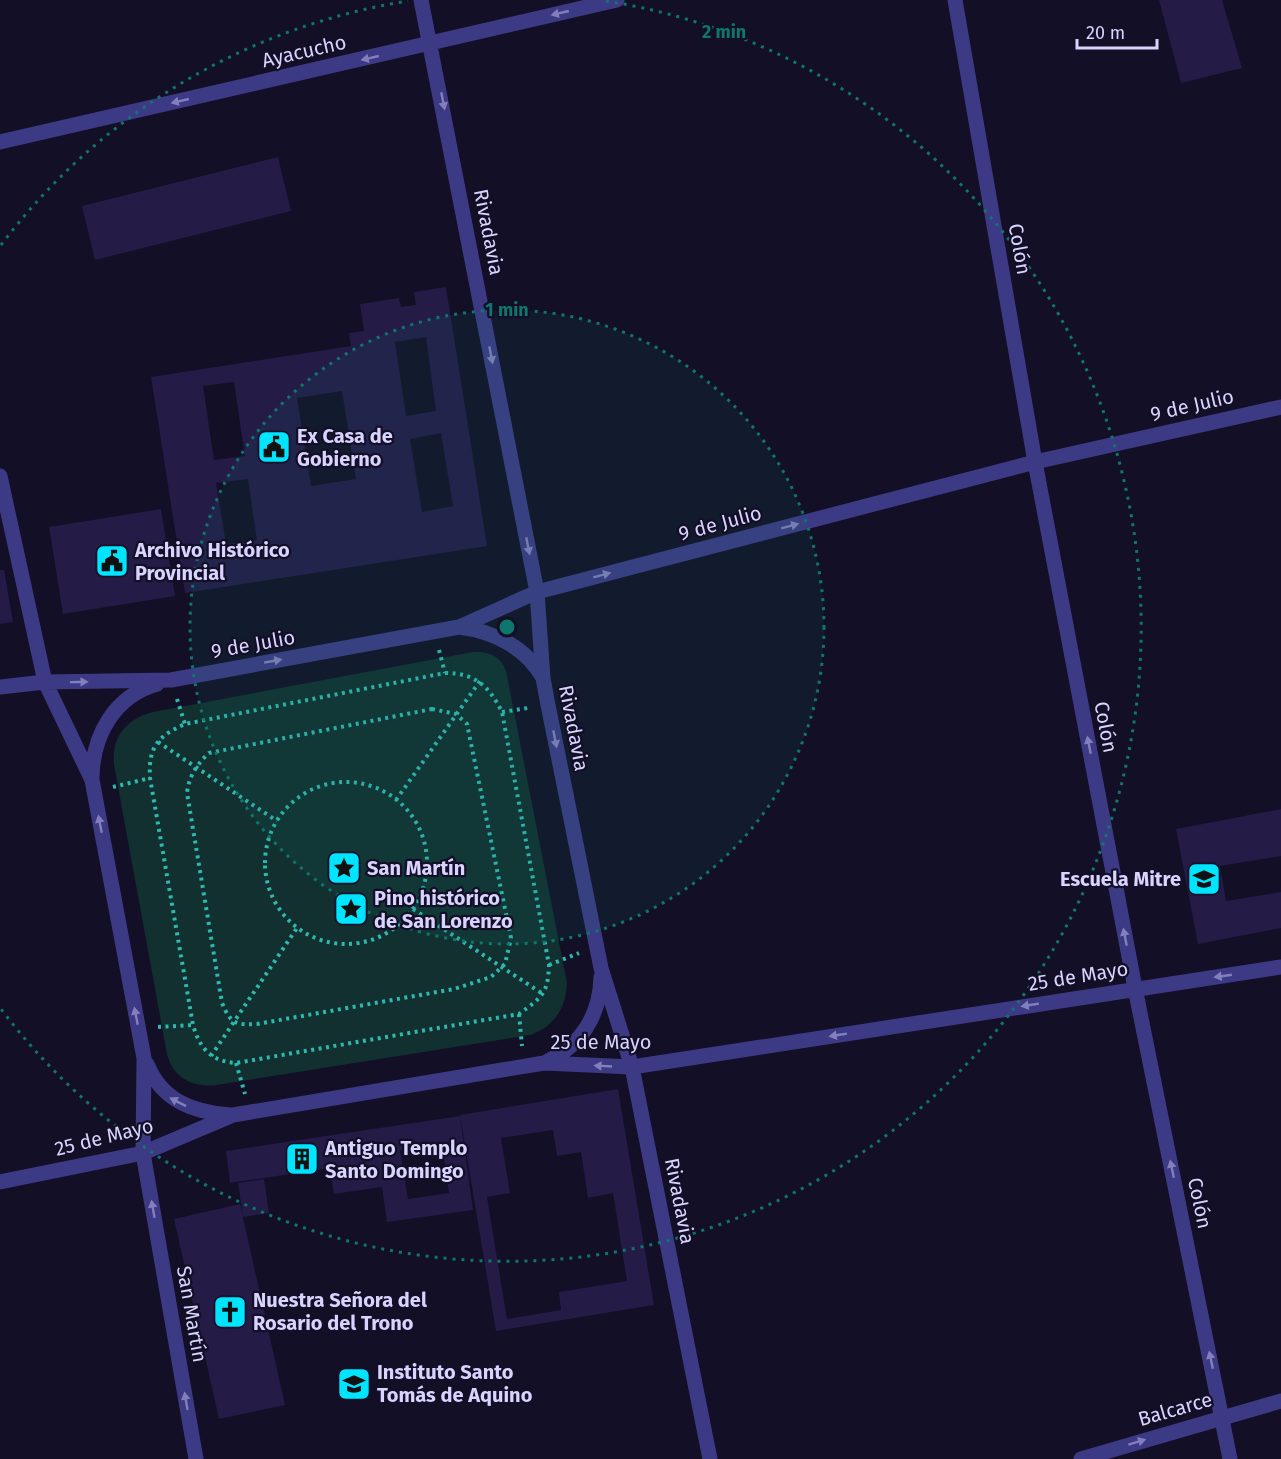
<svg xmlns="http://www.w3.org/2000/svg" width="1281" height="1459" viewBox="0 0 1281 1459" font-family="'Fira Sans',sans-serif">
	<rect width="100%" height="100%" fill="#130f26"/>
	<path fill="#12302f" d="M473,652c16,-1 28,4 33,19l61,312c-1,25 -13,44 -37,52l-313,50c-24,3 -44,-7 -50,-31l-53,-289c-3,-28 12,-46 39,-53z"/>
	<path fill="#241b47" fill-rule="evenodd" d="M1159,0h63l20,68 -61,15z
		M278,157l13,54 -196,49 -13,-54z
		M446,287l41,259 -302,47 -34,-216 200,-31 -2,-13 15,-2 -4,-27 39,-6 2,9 15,-2 -2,-13zM426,337l10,74 -30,5 -11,-74zM234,382l11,74 -31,4 -11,-74zM342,391l14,88 -45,7 -14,-88zM441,433l12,73 -31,6 -12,-73zM248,479l9,61 -31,4 -10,-61z
		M161,509l14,87 -112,18 -14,-87z
		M0,570h4l9,52 -13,2z
		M1281,809v47l-61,10 6,35 55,-9v36l-83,16 -22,-115z
		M618,1089l36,216 -158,26 -36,-216zM553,1130l4,26 24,-4 7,46 25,-5 14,88 -68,11 2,18 -54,9 -20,-122 23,-4 -9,-55z
		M460,1116l13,94 -86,12 -5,-35 -48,7 -4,-26 -100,15 -4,-32zM442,1144l7,49 -41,6 -8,-49z
		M264,1179l5,34 -26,4 -5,-34z
		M240,1204l45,201 -66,14 -45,-200z"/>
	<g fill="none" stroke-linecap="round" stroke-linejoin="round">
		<path stroke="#2fb8b0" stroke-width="4" stroke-dasharray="3 4.5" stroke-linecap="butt" d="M439,650l6,23
			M445,673c30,0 44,13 57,39l47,253c-1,29 -7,32 -30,49l-283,49c-25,-2 -36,-14 -43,-38l-43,-247c-2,-31 8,-42 35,-54z
			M177,699l8,25
			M432,709l24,5 11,10 44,214 -6,26 -14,13 -37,12 -197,35c-22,1 -26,0 -35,-21l-35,-210c2,-17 10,-29 22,-40z
			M502,712l26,-4
			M158,742l119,79
			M265 863a81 81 0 1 1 162 0a81 81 0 1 1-162 0Z
			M113,787l37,-9
			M396,800l84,-119
			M413,909l130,85
			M549,965l30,-12
			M519,1014l3,32
			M158,1027l35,-2
			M211,1056l86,-128
			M236,1063l9,31"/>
		<path stroke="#3d3a85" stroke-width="15" d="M421,0l116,592 6,86 5,27 53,263 31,99 78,392
			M955,0l80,462 100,526 95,471
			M0,142l617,-142
			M0,476l45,206 47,98 52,278 -1,95 53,306
			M459,627c33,4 67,20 84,51
			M0,687l45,-5 126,-2 288,-53 78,-35 498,-130 246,-55
			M92,777c1,-43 23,-81 65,-93
			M546,1062c35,-16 54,-47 55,-85
			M147,1064c15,37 46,48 83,51
			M0,1182l143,-29 90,-38 311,-52 88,4 649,-100
			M1081,1459l200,-58"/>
	</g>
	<defs><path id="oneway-solid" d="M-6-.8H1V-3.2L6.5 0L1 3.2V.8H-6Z" transform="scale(1.5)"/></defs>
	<g fill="#837fbc">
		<use href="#oneway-solid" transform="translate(560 13) rotate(167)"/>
		<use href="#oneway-solid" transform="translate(370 58) rotate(167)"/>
		<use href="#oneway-solid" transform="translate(180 101) rotate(167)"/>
		<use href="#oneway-solid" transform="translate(443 101) rotate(79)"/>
		<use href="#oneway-solid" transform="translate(491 355) rotate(79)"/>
		<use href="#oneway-solid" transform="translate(790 526) rotate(-15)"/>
		<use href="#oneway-solid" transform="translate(528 546) rotate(79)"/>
		<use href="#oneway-solid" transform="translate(602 575) rotate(-15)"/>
		<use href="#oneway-solid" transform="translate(273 661) rotate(-10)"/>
		<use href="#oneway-solid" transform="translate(79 682) rotate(-1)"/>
		<use href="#oneway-solid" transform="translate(555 739) rotate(79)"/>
		<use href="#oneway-solid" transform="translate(1089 745) rotate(-101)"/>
		<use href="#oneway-solid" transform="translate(100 824) rotate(-101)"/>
		<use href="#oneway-solid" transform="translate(1125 937) rotate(-101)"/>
		<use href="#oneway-solid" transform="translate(1223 976) rotate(172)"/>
		<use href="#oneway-solid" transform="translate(1030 1005) rotate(171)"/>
		<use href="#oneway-solid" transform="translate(136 1016) rotate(-101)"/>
		<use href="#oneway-solid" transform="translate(838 1035) rotate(171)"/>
		<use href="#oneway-solid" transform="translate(603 1066) rotate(-177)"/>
		<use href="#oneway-solid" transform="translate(178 1102) rotate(-153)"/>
		<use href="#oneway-solid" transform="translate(1172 1169) rotate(-102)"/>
		<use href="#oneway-solid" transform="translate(153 1209) rotate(-100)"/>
		<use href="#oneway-solid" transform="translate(1211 1360) rotate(-102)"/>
		<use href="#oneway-solid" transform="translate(186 1401) rotate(-100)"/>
		<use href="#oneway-solid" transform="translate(1137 1442) rotate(-17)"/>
	</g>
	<circle cx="507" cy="627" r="317" fill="#0f766e" fill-opacity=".12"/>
	<g fill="none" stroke="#0f766e" stroke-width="3" stroke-dasharray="3 6">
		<circle cx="507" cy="627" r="317"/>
		<path d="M1 245A634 634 0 0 1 408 1M606 1A634 634 0 1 1 1 1009"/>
	</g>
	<defs>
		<symbol id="civic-square" viewBox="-11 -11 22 22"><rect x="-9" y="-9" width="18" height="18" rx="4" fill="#00e5ff" stroke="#130f26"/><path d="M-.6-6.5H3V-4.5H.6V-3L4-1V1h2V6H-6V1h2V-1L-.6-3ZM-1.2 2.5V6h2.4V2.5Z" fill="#111"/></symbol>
		<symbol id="sight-square" viewBox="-11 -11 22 22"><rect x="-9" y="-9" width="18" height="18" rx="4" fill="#00e5ff" stroke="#130f26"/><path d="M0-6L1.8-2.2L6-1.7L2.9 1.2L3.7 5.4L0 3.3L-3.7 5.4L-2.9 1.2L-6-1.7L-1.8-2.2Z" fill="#111"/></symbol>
		<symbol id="school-square" viewBox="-11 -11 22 22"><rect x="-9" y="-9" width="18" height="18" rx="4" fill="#00e5ff" stroke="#130f26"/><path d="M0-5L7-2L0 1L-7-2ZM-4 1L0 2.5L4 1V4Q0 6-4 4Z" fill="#111"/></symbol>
		<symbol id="building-square" viewBox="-11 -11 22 22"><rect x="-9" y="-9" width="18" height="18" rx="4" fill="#00e5ff" stroke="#130f26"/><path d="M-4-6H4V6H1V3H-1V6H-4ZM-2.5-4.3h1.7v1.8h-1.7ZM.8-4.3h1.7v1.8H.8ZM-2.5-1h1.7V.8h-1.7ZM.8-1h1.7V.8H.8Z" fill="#111"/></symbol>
		<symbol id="church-square" viewBox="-11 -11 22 22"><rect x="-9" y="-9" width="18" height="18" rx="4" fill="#00e5ff" stroke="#130f26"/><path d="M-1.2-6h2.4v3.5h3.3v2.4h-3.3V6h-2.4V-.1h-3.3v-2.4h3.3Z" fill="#111"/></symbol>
	</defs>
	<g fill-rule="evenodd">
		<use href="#civic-square" x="255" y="428" width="38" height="38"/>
		<use href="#civic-square" x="93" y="542" width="38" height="38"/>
		<use href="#sight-square" x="325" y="849" width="38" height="38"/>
		<use href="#school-square" x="1185" y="860" width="38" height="38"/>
		<use href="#sight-square" x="332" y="890" width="38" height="38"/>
		<use href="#building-square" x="283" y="1140" width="38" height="38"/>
		<use href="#church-square" x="211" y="1293" width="38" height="38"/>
		<use href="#school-square" x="335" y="1365" width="38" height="38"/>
	</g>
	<g text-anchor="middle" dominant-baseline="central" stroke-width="4.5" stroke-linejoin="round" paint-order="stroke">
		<g font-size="20" fill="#d9d4ff" stroke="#130f26">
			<text transform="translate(304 51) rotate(-13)">Ayacucho</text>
			<text transform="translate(489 232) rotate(79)">Rivadavia</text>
			<text transform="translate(1020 249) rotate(80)">Colón</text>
			<text transform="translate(1192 405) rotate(-13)">9 de Julio</text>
			<text transform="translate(720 523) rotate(-15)">9 de Julio</text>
			<text transform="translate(253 644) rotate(-10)">9 de Julio</text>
			<text transform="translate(1106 727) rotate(79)">Colón</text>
			<text transform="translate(574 728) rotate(79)">Rivadavia</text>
			<text transform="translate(1078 976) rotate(-9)">25 de Mayo</text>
			<text x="601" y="1042">25 de Mayo</text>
			<text transform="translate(104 1137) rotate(-14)">25 de Mayo</text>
			<text transform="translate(680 1201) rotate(79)">Rivadavia</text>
			<text transform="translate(1200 1203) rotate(78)">Colón</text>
			<text transform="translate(192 1314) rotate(80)">San Martín</text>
			<text transform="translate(1175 1409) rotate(-16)">Balcarce</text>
		</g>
		<g font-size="20" font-weight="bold" fill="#d9d4ff" stroke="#130f26" text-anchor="start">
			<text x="297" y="436">Ex Casa de<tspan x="297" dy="23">Gobierno</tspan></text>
			<text x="135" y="550">Archivo Histórico<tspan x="135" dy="23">Provincial</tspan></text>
			<text x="367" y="868">San Martín</text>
			<text x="1181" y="879" text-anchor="end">Escuela Mitre</text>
			<text x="374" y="898">Pino histórico<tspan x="374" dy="23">de San Lorenzo</tspan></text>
			<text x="325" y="1148">Antiguo Templo<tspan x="325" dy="23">Santo Domingo</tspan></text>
			<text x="253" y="1300">Nuestra Señora del<tspan x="253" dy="23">Rosario del Trono</tspan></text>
			<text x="377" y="1372">Instituto Santo<tspan x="377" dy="23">Tomás de Aquino</tspan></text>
		</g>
	</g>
	<circle cx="507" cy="627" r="9" fill="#0f766e" stroke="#130f26" stroke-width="3"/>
	<g font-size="18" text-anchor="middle" font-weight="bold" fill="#0f766e" stroke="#130f26" stroke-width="4.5" stroke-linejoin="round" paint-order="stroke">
		<text x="724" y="38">2 min</text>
		<text x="507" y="316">1 min</text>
	</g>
	<path d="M1077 39v9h80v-9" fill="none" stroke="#d9d4ff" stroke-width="3"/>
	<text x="1086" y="39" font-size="18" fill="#d9d4ff" stroke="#130f26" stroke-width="4.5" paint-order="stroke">20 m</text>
</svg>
